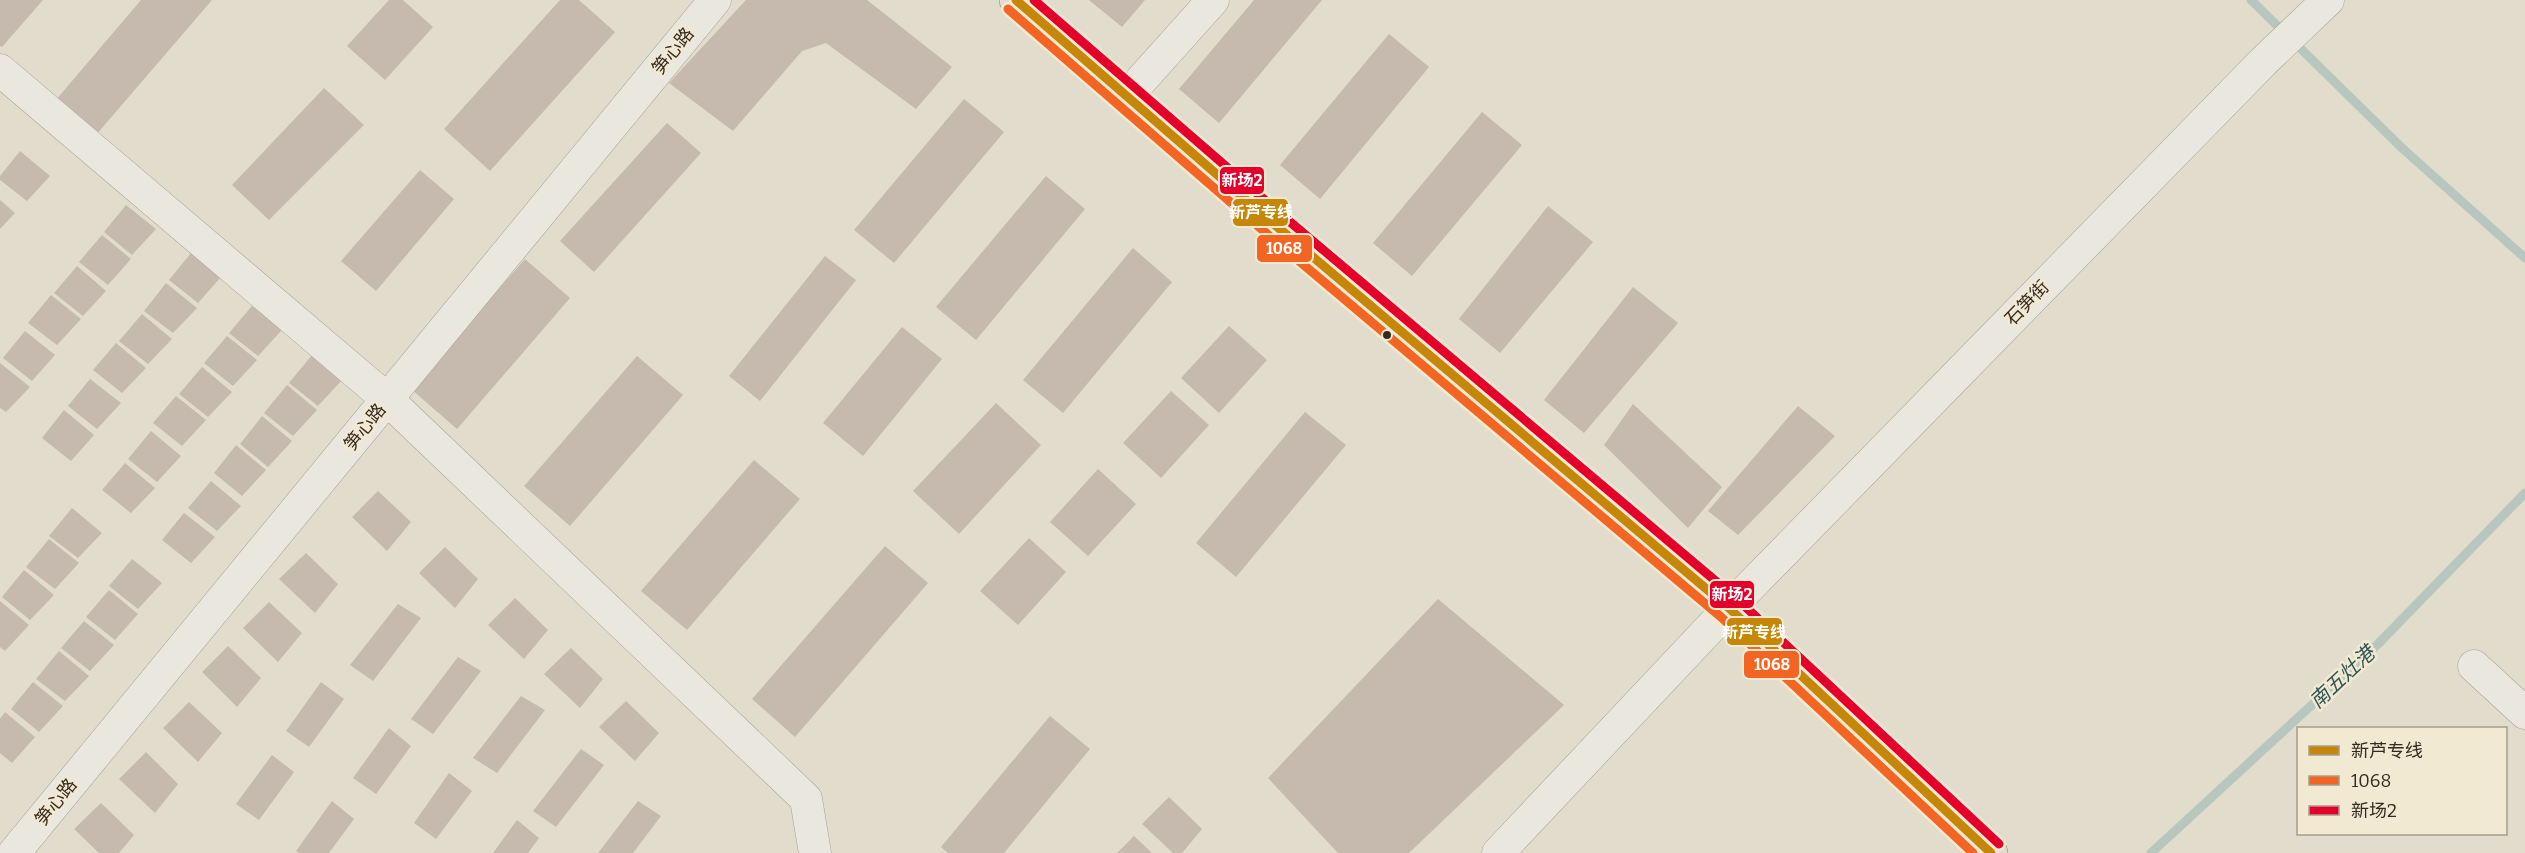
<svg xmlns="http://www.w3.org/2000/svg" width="2525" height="853" viewBox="0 0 2525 853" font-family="Bitter,'Noto Sans SC',serif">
	<rect width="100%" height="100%" fill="#e2dccc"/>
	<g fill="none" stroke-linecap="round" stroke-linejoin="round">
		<path stroke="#b8c7bd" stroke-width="9" d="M2251,0l151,148 123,110
			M2151,853l227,-209 147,-151"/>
	</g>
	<path fill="#c5baad" d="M0,0h43l-41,47 -2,-1z
		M141,0h71l-116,135 -41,-34z
		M389,0h14l30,27 -48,53 -38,-34z
		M560,0h19l36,32 -125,139 -46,-42z
		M746,0h121l85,67 -36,42 -90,-66 -24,8 -69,80 -64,-48z
		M1089,0h56l-23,27z
		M1254,0h68l-103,123 -40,-34z
		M1389,34l40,33 -109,132 -40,-34z
		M324,88l40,37 -95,95 -37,-35z
		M964,99l40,33 -110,131 -40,-33z
		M1482,112l40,33 -110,131 -39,-33z
		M667,123l34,30 -107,119 -34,-31z
		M20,151l30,25 -23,25 -27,-21v-4z
		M420,170l34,29 -78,92 -35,-30z
		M1046,176l39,33 -109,131 -40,-33z
		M0,200l15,13 -15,16z
		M126,205l30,24 -24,26 -28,-23z
		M1548,206l45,36 -93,111 -41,-34z
		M102,235l29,24 -23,26 -29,-23z
		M1133,248l39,34 -109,131 -40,-33z
		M191,253l30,24 -23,26 -29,-23z
		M825,256l31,24 -96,121 -31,-25z
		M525,259l45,39 -113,131 -46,-40z
		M77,266l29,25 -23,25 -29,-23z
		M166,283l31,25 -24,25 -29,-22z
		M1633,287l45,36 -94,110 -40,-33z
		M51,295l30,24 -24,26 -29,-22z
		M252,306l30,24 -24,26 -29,-23z
		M142,314l30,25 -24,25 -29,-23z
		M1229,326l38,34 -48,53 -38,-35z
		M902,327l40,32 -79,97 -40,-33z
		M25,331l30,24 -23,26 -29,-23z
		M227,336l30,24 -24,26 -29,-23z
		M116,343l30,25 -24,25 -29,-23z
		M312,355l30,25 -24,26 -29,-23z
		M637,356l46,39 -113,131 -46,-40z
		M0,363l30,24 -24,25 -6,-4z
		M202,367l30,25 -24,25 -29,-23z
		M90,379l31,24 -24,26 -29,-23z
		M287,385l30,25 -24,26 -29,-23z
		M1171,391l38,34 -48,53 -38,-35z
		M176,396l30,24 -24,26 -29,-23z
		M996,403l45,42 -82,89 -46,-43z
		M1633,404l89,83 -34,41 -84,-83z
		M1798,406l37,30 -97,99 -30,-24z
		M64,410l30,25 -23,26 -29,-23z
		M1305,412l41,33 -110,132 -40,-34z
		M262,416l30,25 -24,26 -28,-23z
		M151,431l30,25 -24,26 -29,-23z
		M236,445l30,25 -24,26 -28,-23z
		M754,460l46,39 -113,131 -46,-39z
		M125,463l30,25 -24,25 -29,-23z
		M1098,469l38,35 -48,52 -38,-34z
		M211,481l30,25 -24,25 -29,-23z
		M378,491l33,31 -24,29 -35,-34z
		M72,508l30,25 -24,25 -29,-22z
		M184,513l31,24 -24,26 -29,-23z
		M1029,538l37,34 -48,53 -38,-34z
		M49,539l30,24 -24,26 -29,-22z
		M885,546l43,37 -133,154 -43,-38z
		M445,547l33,32 -23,29 -36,-35z
		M306,553l32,31 -23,29 -36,-34z
		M132,559l30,24 -24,26 -29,-23z
		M24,570l30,25 -24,25 -28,-23z
		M109,590l29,24 -23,26 -29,-23z
		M515,598l33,32 -24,29 -36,-34z
		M1438,599l126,106 -155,148h-71l-70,-75z
		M0,601l29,24 -24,26 -5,-4z
		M269,602l33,31 -24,29 -35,-34z
		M398,604l23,14 -48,63 -23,-16z
		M84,621l30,24 -24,26 -29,-23z
		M228,646l33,32 -24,29 -35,-35z
		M571,648l32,31 -23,29 -36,-34z
		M59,651l30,25 -24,25 -29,-22z
		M458,657l23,14 -48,63 -22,-15z
		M33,682l30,24 -24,26 -28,-23z
		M321,682l23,17 -35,48 -23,-16z
		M521,696l24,14 -48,63 -24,-15z
		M626,701l33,32 -24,28 -36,-34z
		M189,702l33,31 -24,29 -35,-34z
		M5,712l30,25 -23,26 -12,-10v-34z
		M1050,716l40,33 -86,104h-56l-7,-6z
		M389,728l22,18 -35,48 -23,-16z
		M581,749l23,16 -48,62 -23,-16z
		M146,752l32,32 -23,29 -36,-34z
		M272,755l22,17 -35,48 -23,-16z
		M449,773l23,18 -36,48 -22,-16z
		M1169,797l33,32 -20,24h-9l-31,-29z
		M332,801l22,18 -25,34h-30l-3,-2z
		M638,801l23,15 -28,37h-35z
		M101,803l33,32 -15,18h-20l-25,-24z
		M517,820l22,18 -11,15h-35z
		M1134,836l18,17h-35z"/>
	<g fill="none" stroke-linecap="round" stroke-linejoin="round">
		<defs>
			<path id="minor" d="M0,70l387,329 419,400 9,54
				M1127,96l86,-96
				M2474,666l51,47
				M14,853l701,-853
				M1498,853l231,-245 535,-547 64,-61"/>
			<path id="major" d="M1016,0l265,230 448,378 262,245"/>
		</defs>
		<use href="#minor" stroke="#a7a196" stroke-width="33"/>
		<use href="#major" stroke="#8c867c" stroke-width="34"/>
		<use href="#minor" stroke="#eae7de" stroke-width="32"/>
		<use href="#major" stroke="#e1dcd0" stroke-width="33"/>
		<defs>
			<path id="bus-1" d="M1016,0l265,230 448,378 262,245"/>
			<path id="bus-2" d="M1008,9l265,230 448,378 252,236"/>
			<path id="bus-3" d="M1034,0l255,221 448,378 262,245"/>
		</defs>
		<use href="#bus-1" stroke="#f2e9d3" stroke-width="14"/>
		<use href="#bus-2" stroke="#f2e9d3" stroke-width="14"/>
		<use href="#bus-3" stroke="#f2e9d3" stroke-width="14"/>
		<use href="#bus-1" stroke="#c68708" stroke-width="9"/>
		<use href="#bus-2" stroke="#f26522" stroke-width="9"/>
		<use href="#bus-3" stroke="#e4002b" stroke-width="9"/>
	</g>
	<circle fill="#352a1f" stroke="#f2e9d3" stroke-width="2" cx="1387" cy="335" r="5"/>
	<g text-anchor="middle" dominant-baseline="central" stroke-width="5" stroke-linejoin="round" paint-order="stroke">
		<g font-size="18" fill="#352a1f" stroke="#f2e9d3">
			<text transform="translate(673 51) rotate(-51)">笋心路</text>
			<text transform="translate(2027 303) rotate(-46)">石笋街</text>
			<text transform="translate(365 427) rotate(-51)">笋心路</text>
			<text transform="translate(56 802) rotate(-51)">笋心路</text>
		</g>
		<g font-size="20" font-style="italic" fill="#2f5351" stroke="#f2e9d3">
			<text transform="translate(2342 677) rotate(-43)">南五灶港</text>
		</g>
	</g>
	<g stroke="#f2e9d3" stroke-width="2">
		<rect x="1219" y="166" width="46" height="29" rx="6" fill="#e4002b"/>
		<rect x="1232" y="198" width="57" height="29" rx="6" fill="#c68708"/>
		<rect x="1256" y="234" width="57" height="29" rx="6" fill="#f26522"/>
		<rect x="1709" y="580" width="46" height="29" rx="6" fill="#e4002b"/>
		<rect x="1726" y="617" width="57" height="29" rx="6" fill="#c68708"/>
		<rect x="1743" y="650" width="57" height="29" rx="6" fill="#f26522"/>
	</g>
	<g font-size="16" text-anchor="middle" font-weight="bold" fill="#fff">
		<text x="1242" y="186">新场2</text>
		<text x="1261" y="218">新芦专线</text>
		<text x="1284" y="254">1068</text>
		<text x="1732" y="600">新场2</text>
		<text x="1754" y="638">新芦专线</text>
		<text x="1772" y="670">1068</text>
	</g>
	<rect x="2297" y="727" width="210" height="108" fill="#f2e9d3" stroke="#a69d8b" stroke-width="1.5"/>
	<rect x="2309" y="746" width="30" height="9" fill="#c68708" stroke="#a69d8b" stroke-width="1.5"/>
	<text x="2351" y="757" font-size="18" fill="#352a1f">新芦专线</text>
	<rect x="2309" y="776" width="30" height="9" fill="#f26522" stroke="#a69d8b" stroke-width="1.5"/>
	<text x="2351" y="787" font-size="18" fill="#352a1f">1068</text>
	<rect x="2309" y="806" width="30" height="9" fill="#e4002b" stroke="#a69d8b" stroke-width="1.5"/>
	<text x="2351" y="817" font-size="18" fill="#352a1f">新场2</text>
</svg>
